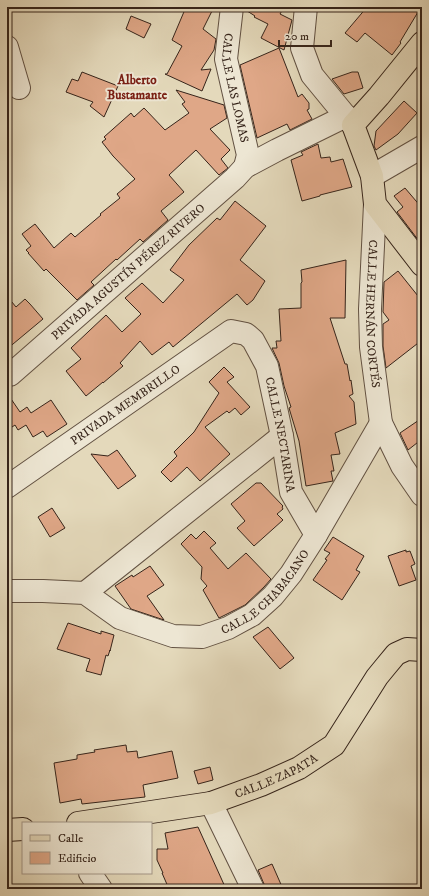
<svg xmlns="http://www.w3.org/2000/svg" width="429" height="896" viewBox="0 0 429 896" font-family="'IM FELL DW Pica',serif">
	<rect width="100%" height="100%" fill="#e4d9bb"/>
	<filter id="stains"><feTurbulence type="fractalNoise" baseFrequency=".005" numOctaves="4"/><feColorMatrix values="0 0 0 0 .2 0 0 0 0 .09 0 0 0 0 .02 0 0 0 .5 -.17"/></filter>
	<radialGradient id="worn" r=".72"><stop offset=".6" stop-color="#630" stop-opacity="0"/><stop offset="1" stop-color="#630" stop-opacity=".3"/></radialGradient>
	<path fill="#dfa787" stroke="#36241a" d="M186,7h28l-11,22 13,10 -2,11 -13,20 10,-1 -9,22 -37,-17h2l15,-28 -10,-6z
		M244,7h40l-4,7 12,6 -8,30 -23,-12 7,-14 -14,-7 1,-1 -11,-7z
		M367,7h54l-21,35 1,1 -9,12 -27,-22 -8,9 -12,-9z
		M131,16l20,8 -7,14 -18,-9z
		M279,48l19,49 4,-3 7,9v6l-2,1 5,9 -22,11 -3,-6 -30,14 -17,-73z
		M82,72l36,14 -14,31 -14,-11 3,-4 -27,-10 6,-13 6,2z
		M352,72h6l5,16 -19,6 -12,-15z
		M176,90l48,15 3,13 -17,11 20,21 -9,9 7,9 -9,7 -23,-25 -27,25 15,17 -23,19 7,9 -25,22 -3,-3 -23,21 -1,-1 -25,23 3,3 -17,15 -31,-31 -2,2 -16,-18h1l-3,-3 5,-4 -9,-12 13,-10 19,24 17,-15 4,4 26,-22 -1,-1 20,-16 -3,-4 18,-15 -22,-23 -11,-14 4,-3 -2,-2 27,-24 3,4 10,-9 21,22 24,-17 -7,-9 3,-2z
		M404,101l13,12 -19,21 -22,16 -2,-4 2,-15z
		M318,144l3,14 9,-1 1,5 12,-3 9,28 -32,8v1l-18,5 -11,-41 12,-5 -2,-3z
		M405,188l17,20v37l-25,-33 6,-5 -9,-11z
		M235,201l31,25 -26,34 25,21 -12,19 -6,5 -10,-11 -64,53 -4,-5 -17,13 -12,-14 -20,22 3,3 -20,17v-1l-17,14 -20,-25 15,-12 -10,-11 35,-33 16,17 19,-18 -16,-16 17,-15 21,20 21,-23 -14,-10 19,-25 28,-27 3,2z
		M346,260l-1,58h-15l15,46h2l3,17 1,-1 2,14 -4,2 5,6 2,22 -21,9 5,21 -9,1 3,16h-3l2,10 -27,5 -7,-45 -10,-33 2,-1 -7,-21 -5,-23 -7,-15h5l-1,-7h5l-2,-32 22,-1v-25l1,-1 -1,-12z
		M398,271l24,30v39l-36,28 -3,-22v-22l6,-4 -6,-8 1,-30z
		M7,296l9,11 9,-8 5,5 13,15 -36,30z
		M224,367l10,10 -7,5 23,25 -9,8 -6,-7 -6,5 -2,-2 -22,16 25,27 -30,27 -13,-14 -16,15 -10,-10 16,-16 -3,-4 20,-20 25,-39 -10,-11z
		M7,393l13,19 7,-5 4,6 20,-13 16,24 -20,13 -4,-6 -10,6 -7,-12 -8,5 -3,-5 -3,2 -5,-7z
		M422,418v21l-14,11 -8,-17z
		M117,450l19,26 -18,13 -27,-35 17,2z
		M256,483h5l22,23 -1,1 1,2 -6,5 6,6 -29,26 -17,-18 8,-7 -14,-17z
		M52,508l13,20 -15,9 -12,-20z
		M204,531l12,12 -6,5 18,21 18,-16 25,26 -7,8 -19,18 -26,13 -16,-28 4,-4 -6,-7 1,-12 -21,-23 10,-10 5,5z
		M333,537l31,19 -8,14 4,2 -18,28 -29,-20 14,-20 -2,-1 5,-6 -6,-3z
		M406,550v2l4,-1 5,13 -4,2 5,14 -17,6 -11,-30z
		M150,566l14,19 -17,11 17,24 -33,-11 -16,-23 17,-11 1,2z
		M68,623l33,11v-3l13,4 -4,16v-1l-2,6 -2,-1 -5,20 -15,-4 4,-12 -33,-10z
		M268,627l26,31 -14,11 -27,-32z
		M126,745l1,7 10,-1 1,7 34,-7 6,27 -35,7 2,12 -63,7 -1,-5 -21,4 -6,-40 23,-4v-4l18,-3 -1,-2z
		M210,767l3,13 -15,4 -4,-13z
		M198,827l28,62h-57l-7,-16h1l-6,-13v-11h11l-3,-16z
		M272,864l11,25h-18l-1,-5 -6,-14z"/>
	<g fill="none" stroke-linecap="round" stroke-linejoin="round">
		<defs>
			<g id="minor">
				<path id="s1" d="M232,7l-6,52 22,96 -3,12"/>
				<path d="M306,7l-4,41 10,27 41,50"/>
				<path d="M7,47l12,41"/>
				<path d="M372,176l50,-29"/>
				<path id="s2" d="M375,204l-5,105 1,38 10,76 21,43 20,29"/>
				<path id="s3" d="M10,375l225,-197 10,-11 32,-17 69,-34"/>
				<path id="s4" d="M7,487l224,-156 15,3 7,6 14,26 15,70 9,56 25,43"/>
				<path id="s5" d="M7,591h36l42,2 35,25 53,18 29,1 26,-9 24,-13 21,-19 18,-22 25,-39 65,-112"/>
				<path d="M85,593l197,-157"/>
				<path d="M211,803l42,86"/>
				<path d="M90,873l11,16"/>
			</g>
			<g id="major">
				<path d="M422,43l-43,53 -26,29 19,51 3,28 47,61"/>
				<path id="s6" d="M78,823l133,-20 50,-18 38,-17 35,-23 43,-68 9,-11 10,-12 11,-5 15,1"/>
				<path d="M7,830l16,-1"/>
			</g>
		</defs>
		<use href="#minor" stroke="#625142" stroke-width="24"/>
		<use href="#major" stroke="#36241a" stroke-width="24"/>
		<use href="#minor" stroke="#ede6d3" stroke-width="22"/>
		<use href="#major" stroke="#e4d9bb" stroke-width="22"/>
	</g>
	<g text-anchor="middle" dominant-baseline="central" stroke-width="4" stroke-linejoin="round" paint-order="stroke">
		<g font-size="12" fill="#36241a" stroke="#ede6d3">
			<text stroke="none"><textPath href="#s1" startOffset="82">CALLE LAS LOMAS</textPath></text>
			<text stroke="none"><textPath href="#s3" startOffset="157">PRIVADA AGUSTÍN PÉREZ RIVERO</textPath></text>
			<text stroke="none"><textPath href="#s2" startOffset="110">CALLE HERNÁN CORTÉS</textPath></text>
			<text stroke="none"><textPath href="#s4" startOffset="144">PRIVADA MEMBRILLO</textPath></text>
			<text stroke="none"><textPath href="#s4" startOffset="397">CALLE NECTARINA</textPath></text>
			<text stroke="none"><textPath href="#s5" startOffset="286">CALLE CHABACANO</textPath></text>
			<text stroke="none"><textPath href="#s6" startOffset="205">CALLE ZAPATA</textPath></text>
		</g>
		<g font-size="13" font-weight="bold" fill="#7a1f14" stroke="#ede6d3">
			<text x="137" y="80">Alberto<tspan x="137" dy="15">Bustamante</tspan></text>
		</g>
	</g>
	<rect width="429" height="896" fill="none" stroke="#e4d9bb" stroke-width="24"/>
	<rect x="8" y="8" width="413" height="880" fill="none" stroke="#36241a" stroke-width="2"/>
	<rect x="12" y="12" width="405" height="872" fill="none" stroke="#36241a"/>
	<rect x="22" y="822" width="130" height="52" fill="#ede6d3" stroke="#a49889"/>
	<rect x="30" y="835" width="20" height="6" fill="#e4d9bb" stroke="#a49889"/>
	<text x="58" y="842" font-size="12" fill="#36241a">Calle</text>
	<rect x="30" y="852" width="20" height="12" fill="#dfa787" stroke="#a49889"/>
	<text x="58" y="862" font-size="12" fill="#36241a">Edificio</text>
	<path d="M279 40v6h52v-6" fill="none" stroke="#36241a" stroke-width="2"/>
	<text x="285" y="40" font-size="12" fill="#36241a" stroke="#ede6d3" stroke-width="3" paint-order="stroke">20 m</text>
	<rect width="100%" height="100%" filter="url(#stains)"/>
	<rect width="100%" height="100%" fill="url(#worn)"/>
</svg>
